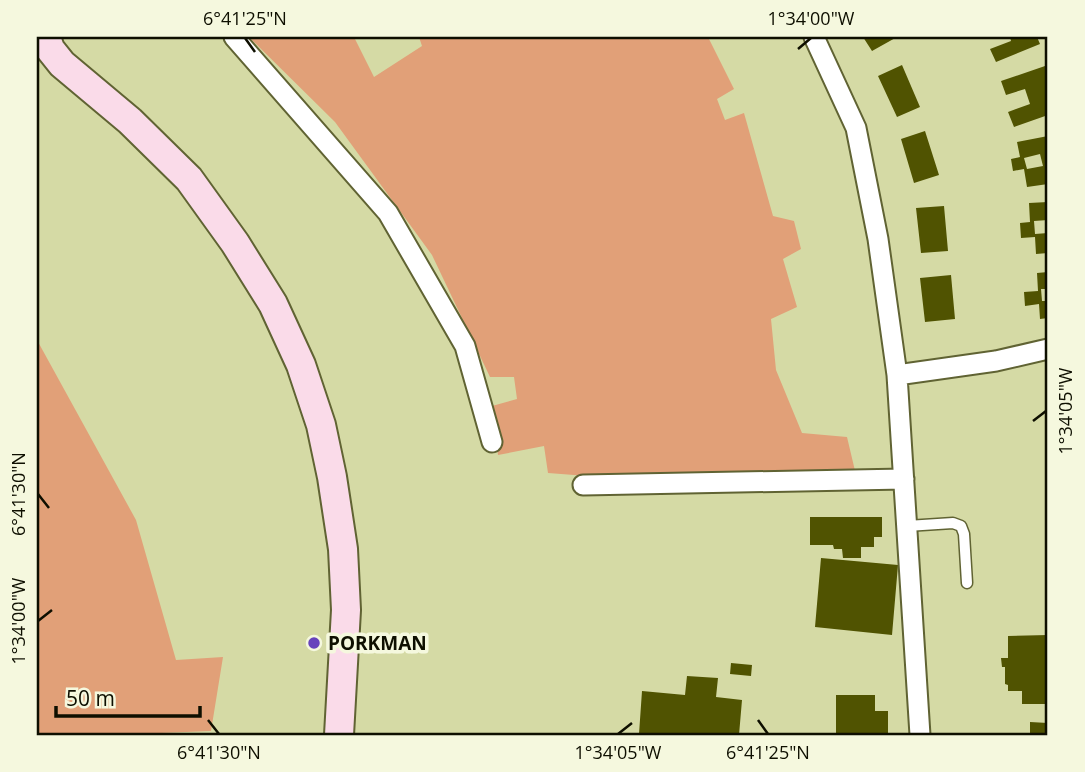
<svg xmlns="http://www.w3.org/2000/svg" width="1085" height="772" viewBox="0 0 1085 772" font-family="'Open Sans',sans-serif">
	<rect width="100%" height="100%" fill="#d5daa5"/>
	<path fill="#e1a078" d="M249,37h105l20,40 48,-31 -3,-9h289l26,52 -17,10 8,21 19,-7 29,103 21,5 7,28 -18,10 14,48 -26,12 5,51 26,63 45,4 9,38 -230,4 -78,-6 -4,-27 -46,9 -6,-49 25,-7 -3,-22h-24l-58,-122 -97,-133z
		M37,340l99,180 40,140 47,-3 -12,74 -75,3 -1,1h-98z"/>
	<path fill="#505301" fill-rule="evenodd" d="M863,37h34l-25,14z
		M1010,37h27l3,7 -44,18 -6,-13 21,-8z
		M902,65l18,42 -23,10 -19,-41z
		M1045,66l3,10v39l-34,12 -6,-15 22,-8 -5,-15 -19,6 -5,-14z
		M925,131l14,44 -25,8 -13,-44z
		M1048,136v48l-21,3 -3,-18 -11,2 -2,-12 9,-2 -3,-15zM1040,154l3,12 -16,3 -3,-11z
		M1048,202v18l-14,1 1,13 13,-1v20l-12,1 -1,-17 -14,1 -1,-15 10,-1 -1,-19z
		M944,206l4,45 -27,2 -5,-45z
		M1048,272v17h-7l1,12h6v17l-8,1 -1,-15 -14,2 -1,-14 14,-1 -1,-18z
		M951,275l4,44 -30,3 -5,-44z
		M810,517h72v20h-8v10h-13v11h-18l-1,-9h-8l-1,-4h-23z
		M821,558l77,7 -6,70 -77,-8z
		M1048,635v69h-26v-13h-14v-6l-3,-1v-17h-3l-1,-9h7v-22z
		M731,663l21,2 -1,11 -21,-2z
		M687,676l31,2 -2,19 26,3 -3,35 -100,-1 3,-43 43,4z
		M836,695h39v16h13v24h-52z
		M1030,722l18,1v12h-18z"/>
	<g fill="none" stroke-linecap="round" stroke-linejoin="round">
		<defs>
			<path id="lane" d="M907,526l46,-3 8,3 3,8 3,49"/>
			<path id="street" d="M234,37l154,176 77,133 27,96
				M814,37l42,91 22,111 19,136 23,360
				M897,375l99,-14 52,-12
				M583,485l321,-6"/>
			<path id="secondary" d="M46,37l4,12 12,15 68,57 59,58 46,64 38,61 28,61 20,60 11,52 11,72 3,61 -7,125"/>
		</defs>
		<use href="#lane" stroke="#606333" stroke-width="13"/>
		<use href="#street" stroke="#606333" stroke-width="23"/>
		<use href="#secondary" stroke="#606333" stroke-width="32"/>
		<use href="#lane" stroke="#fff" stroke-width="10"/>
		<use href="#street" stroke="#fff" stroke-width="19"/>
		<use href="#secondary" stroke="#fadbe9" stroke-width="28"/>
	</g>
	<path fill="none" stroke="#0e0f00" stroke-width="2.5" d="M245,38l10,14M798,49l13,-11M1033,421l13,-10M38,494l11,14M38,621l14,-11M208,720l11,14M758,720l10,14M618,734l14,-11"/>
	<circle fill="#6743bc" stroke="#f5f8de" stroke-width="2.5" cx="314" cy="643" r="7"/>
	<g text-anchor="middle" dominant-baseline="central" stroke-width="7" stroke-linejoin="round" paint-order="stroke">
		<g font-size="19" font-weight="bold" fill="#0e0f00" stroke="#f5f8de" text-anchor="start">
			<text x="328" y="643">PORKMAN</text>
		</g>
	</g>
	<rect width="1085" height="772" fill="none" stroke="#f5f8de" stroke-width="77"/>
	<path d="M56 706v10h144v-10" fill="none" stroke="#0e0f00" stroke-width="3.5"/>
	<text x="66" y="706" font-size="21" fill="#0e0f00" stroke="#f5f8de" stroke-width="5" paint-order="stroke">50 m</text>
	<rect x="38" y="38" width="1008" height="696" fill="none" stroke="#0e0f00" stroke-width="2.5"/>
	<g font-size="18" text-anchor="middle" fill="#0e0f00">
		<text x="245" y="25">6°41'25"N</text>
		<text x="811" y="25">1°34'00"W</text>
		<text transform="translate(1066 411) rotate(-90)" y="6">1°34'05"W</text>
		<text transform="translate(19 494) rotate(-90)" y="6">6°41'30"N</text>
		<text transform="translate(19 621) rotate(-90)" y="6">1°34'00"W</text>
		<text x="219" y="759">6°41'30"N</text>
		<text x="618" y="759">1°34'05"W</text>
		<text x="768" y="759">6°41'25"N</text>
	</g>
</svg>
